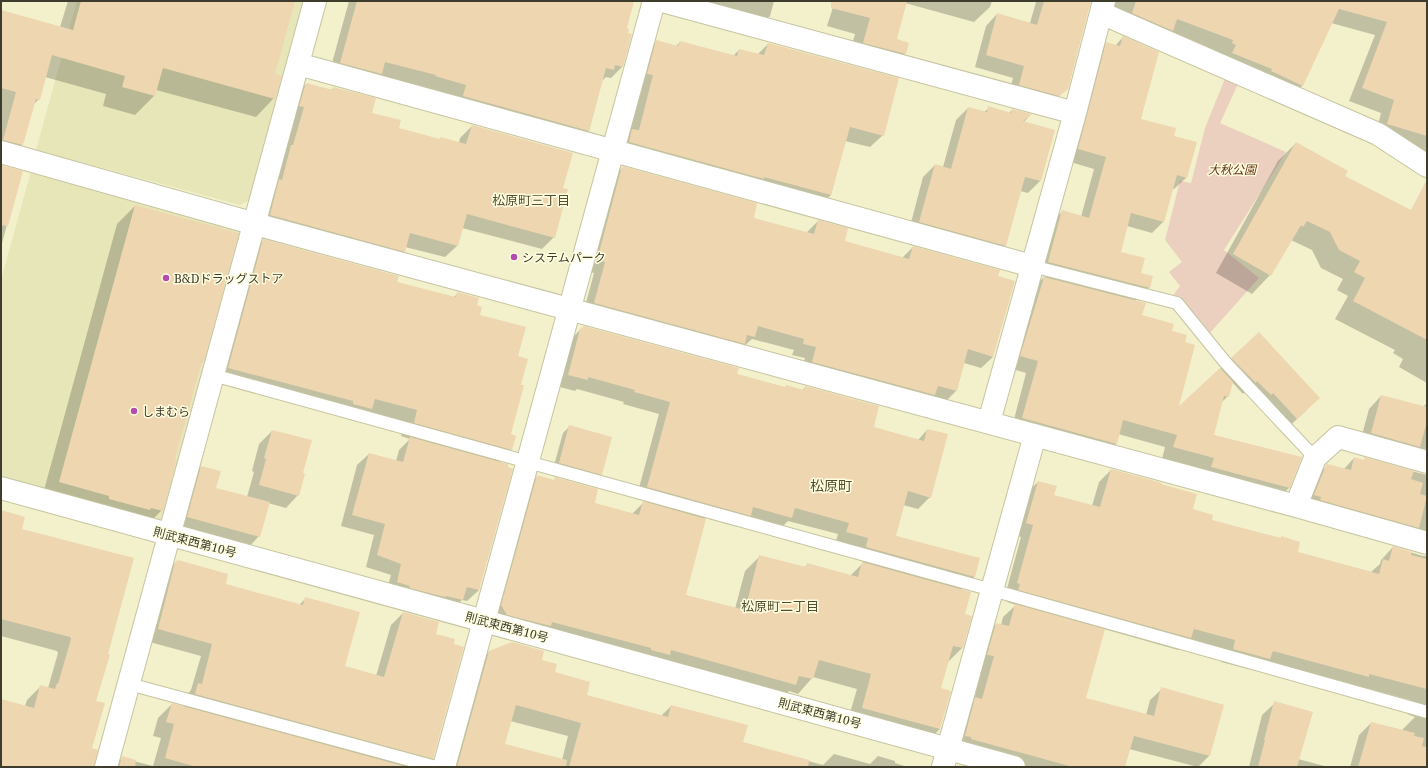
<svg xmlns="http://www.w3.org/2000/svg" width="1428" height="768" viewBox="0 0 1428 768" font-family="'Noto Serif','Noto Sans JP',serif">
	<rect width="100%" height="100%" fill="#f2f1cc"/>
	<path fill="#e7e6b9" d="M77,1h229l-55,198 -11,6 -204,-55z
		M31,171l203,53 8,11 -79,288 -162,-44v-199z"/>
	<path fill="#ebd0c0" d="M1226,76l13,6 -19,41 66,29 -62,98 35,28 -50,56 -35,-40 6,-8 -11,-14 13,-10 -17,-22 15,-59 11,2 14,-55z"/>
	<path fill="#0003" fill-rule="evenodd" d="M68,1h226l-20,74v23l-18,19 -100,-27 -2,6 -19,19 -32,-9 3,-12 -61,-17 -6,22 -6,6 -11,40 -19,19 -2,-1v-152l59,16z
		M349,1h271l2,66 -11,11 -5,-1 -4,4 -13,50 -12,11 -152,-54v-1l-45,-12 -10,10 -41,-11z
		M668,1h106l-4,15 -11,11z
		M835,1h157l-2,6 -16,15 -69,-19 -10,37 10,14 -16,15 -41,-11 7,-24 -28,-8z
		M1031,1h59l-22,87 -13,12 -47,-3 5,-19 -38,-11 11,-41 11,-12 33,9 6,-21z
		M1111,1h316v169l-52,-33 6,-24 -32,-12 26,-66 -44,-12 -29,63 -13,13 -69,-43 1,-3 -52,-20 -50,-7z
		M1123,37l17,83 33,17 13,41 -12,11h-2l-8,32 -12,12 -25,-7 -7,27 20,21 12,3 -3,11 -14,13 6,15 30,16 6,77 55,-51 75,52 -22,20 -40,-38 -2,2 -11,-12 -4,14 -7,7 -8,32 88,23 -12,30 -13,12 -114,-41 3,-12 -47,-13 -2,10 -13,12 -92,-25 15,-58 -17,-5 23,-78 13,-14 -8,-2 13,-51 12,-11 19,5 13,-48 -27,-8 28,-106 11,-11 9,2z
		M656,42l19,5 5,-5 53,14 6,-6 18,5 11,-11 115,91 -13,12 -25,-6 -14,54 -13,12 -198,-65 9,-9 13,-46 2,-33z
		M306,84l25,6 3,-2 36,25 28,16 41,11 2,-2 18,5 1,-5 12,-12 90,63 -8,48 -12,12 -80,-21 -5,18 -12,11 -40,-10 -1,4 -12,12 -134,-36 36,-131z
		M968,108l16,4 5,-4 20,5 3,-3 18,5 -7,8 30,8 -13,50 -12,12 -8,-2 -15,54 -12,12 -85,-23 15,-57 12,-12 8,2 13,-47z
		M1296,143l48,33 83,44v163l-28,-16 4,-8 -10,-6 2,-3 -60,-31 13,-23 -11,-6 6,-11 -22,-11 -9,-18 -21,-10 -21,35 -18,19 -36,-21 62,-112z
		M1,165l20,7 -20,75z
		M623,167l129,51 54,15 12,-12 25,21 59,16 11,-11 84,30 -4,80 -12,11 -17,-5 -8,28 -11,11 -144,-29 4,-15 -13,-3 2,-5 -42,-11 -10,9 -159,-34 11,-41 -8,-2 25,-92z
		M135,206l68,155 -3,3 -26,95 -12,51 -19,19 -102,-28 76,-277z
		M263,241l133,41 57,16 5,-5 18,13 3,9 38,42 -8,78 2,14 -13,14 -19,127 -12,11 -5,-1 -11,11 -65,-18 5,-18 -25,-8 8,-32 -33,-9 16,-61 12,-11 27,7 3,-11 11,-11 -9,-3 3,-12 -38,-11 -8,9 -18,-5v-2l-125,-34 35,-127z
		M580,330l205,58 17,3 3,-4 67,41 46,12 9,-10 3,67 -12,12 -15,-4 -8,31 84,23 -5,18 -13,13 3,25 -2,33 -15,15 -7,26v40l-15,14 -78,-20 10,-34 -44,-12 -15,17 -9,-3 -8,8 -288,-70 29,-138 15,-14 16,4 3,-3 37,26 39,10 13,-13 -9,-2 23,-85 -36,-10 1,-2 -47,-13 -2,2 -19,-5 12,-44zM705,518l33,9 7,-7 35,9 8,-8 50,13 -3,10 22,5 -2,10 9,3 -14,14 -42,-12 -4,4 -44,-12 -15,15 -10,38 -50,-14z
		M1381,396l42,11 4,-4v364h-77l9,-32 12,-12 31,7 13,-13 -8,-3 3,-14 -52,-14 -3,3 -91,-25 -7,7 -36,-9 2,-10 -38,-10 -7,8 -74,-21 -19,70 61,16 4,-15 12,-11 61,16 -14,51 -11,11 -69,-18 -5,18h-105l-59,-16 4,-41 10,-10 8,-32 -6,-2 8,-30 12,-12 5,1 2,-8 13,-12 -9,-3 1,-5 -3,-1 16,-59 -6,-2 10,-41 13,-12 15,14 39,10 7,-24 12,-12 49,15 31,25 19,10 70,19 1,-1 15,14 75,20 9,-8 1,-4 12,-13 30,9h4v-4l-119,-40 5,-33 15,-14 16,4 10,-11 9,3 2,-2 62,16v-4l-68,-25 10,-37z
		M570,426l31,48 -6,6 -42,-11 10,-36z
		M272,431l26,64 -12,13 -18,-5 -9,33 -10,11 -72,-19 14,-51 10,-10 14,22 32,8 7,-25 -2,-1 7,-27z
		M1,511l20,19 112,29 -38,142 -4,48 2,18h-92v-67l24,6 2,-6 14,-14 7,2 10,-35 -1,-2 -56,-15z
		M175,563l49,22 75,20 7,-7 38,69 32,9 15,-51 12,-12 31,22 -2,123 -9,9h-310l9,-9 31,8 8,-28 -8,-2 5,-18 14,-14 11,3 3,-11 5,-6 10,-34 -55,-15 17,-65z
		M489,652l52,9 13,12 31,22 76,21 10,-10 71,37 81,22 11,-11 36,10 8,-8 17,5v2l13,4h-460l27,-102zM510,721l58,15 -6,24 -58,-16z
		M1275,703l23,56 30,8h-79l13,-52z"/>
	<path fill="#eed6b1" d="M81,1h214l-20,73 7,2 -7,23 -112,-31 -8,28 -33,-9 3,-11 -73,-21 -12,45 -4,-1 -13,46 -20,-5 13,-48 -15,-4v-78l72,20z
		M357,1h277l-7,27 2,1 -1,4 4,1 -9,33 -8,-2 -1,5 -8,-2 -17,63 -126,-35 3,-11 -31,-9 1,-1 -51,-13 -3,12 -42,-11z
		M831,1h76l-10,38 12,4 -3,11 -43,-11 7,-25 -39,-10z
		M1044,1h47l-23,88 -9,7 -40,-11 5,-19 -38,-11 11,-42 40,12z
		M1136,1h291v135l-40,-12 7,-24 -32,-12 25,-66 -48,-13 -36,77 -32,-15 1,-2 -40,-16 4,-8 -4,-2 1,-3 -56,-21 -4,12 -41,-18z
		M1123,36l36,16 -18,67 35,9 -2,8 23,6 -10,36 -10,-3 -13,47 -33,-9 -10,39 24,6 -4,15 12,3 -3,12 -102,-26 14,-52 27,8 17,-61 -28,-8 28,-107 14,4z
		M656,40l22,6 2,-5 57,15 2,-7 25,6 4,-12 131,35 -15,58 -34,-9 -19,68 -67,-18v2l-135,-37 3,-13 7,1 14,-55 -6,-1z
		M306,83l27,7v-3l43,11 -4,15 29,7 -2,8 41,11v-2l26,7 6,-19 101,28 -10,35 5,1 -13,49 -88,-24 -9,32 -48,-13 -5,19 -135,-37 9,-36 3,1 9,-35h2l11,-38 -5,-1z
		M988,106l23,7 1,-4 20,5 -9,7 32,9 -14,51 -16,-4 -19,69 -87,-24 16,-58 16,5 17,-62 19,5z
		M1296,142l52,29 -3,5 66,34 16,-31v161l-74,-39 12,-23 -11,-6 6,-11 -21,-11 -9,-18 -23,-11 -4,6 -2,-2 -30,51 -38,-22z
		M1,165l22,6 -15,55 -7,-1z
		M622,166l135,37 -3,15 60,16 4,-14 30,8 -3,13 64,18 4,-13 87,24 -2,6 17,5 -22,76 -25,-8 -11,42 -19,-5 -3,9 -123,-33 4,-15 -13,-3 1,-5 -46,-13 -3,11 -8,-2 -2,9 -151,-41 11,-41 -8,-2z
		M135,205l104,28 -35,128h-2l-27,98h2l-14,52 -12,-3 -1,2 -41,-11v-3l-50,-14z
		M263,239l136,37 -2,6 59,15 1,-5 22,6 -2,7 5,2 -2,8 46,12 -8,29 10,3 -7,26h3l-13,49 5,2 -4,14 -98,-27 3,-13 -42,-11 -3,10 -19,-5v-3l-125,-33z
		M1044,277l102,26 -4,12 32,9 -2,7 15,4 -2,7 10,3 -16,61 41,-38 13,14 -4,15 -5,-1 -10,39 88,22 -12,31 -79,-21 3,-9 -41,-11 4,-12 -54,-15 -6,24 -95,-26 16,-57 -18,-5z
		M584,326l155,42 -2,6 48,13 1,-2 18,5 1,-4 74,20 -5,21 50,14 3,-12 21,5 -17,64 -23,-7 -12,45 84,22 -5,19 -109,-30 2,-9 -22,-6 3,-9 -54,-15 -3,10 -39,-11 -2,9 -104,-29 23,-85 -36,-10 1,-2 -47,-13v3l-20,-5 12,-46z
		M1259,332l61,66 -23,21 -24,-26 -2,2 -14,-14 -1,2 -25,-25z
		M1381,395l46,12v14l-7,26 -49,-14z
		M569,425l43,12 -10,38 -43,-12z
		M272,430l40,10 -9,33 2,1 -6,22 -40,-11 7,-26 -2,-1z
		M410,437l98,27v3l5,2 -34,121 -12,-3 -4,13 -17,-4 -1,1 -36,-9 1,-2 -13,-4 4,-18 -24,-9 8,-31 -33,-9 17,-62 34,9z
		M1354,457l10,3v-3l50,14 -3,8 12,4 -3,11 7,2 -8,32 -99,-28 1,-3 -7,-2 12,-30 1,-1 24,6z
		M201,466l20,5 -5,17 54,14 -10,35 -73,-20z
		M1111,469l51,14 -1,1 36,10 -4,15 20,6 -1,5 69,18v-2l19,6 -2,10 81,22 4,-15 6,2 4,-15 19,6 -1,3 16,4v130l-58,-15v3l-96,-26 -3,8 -37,-10 2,-9 -41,-11 -3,9 -173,-48 2,-6 -3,-1 16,-58 -7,-2 12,-42 19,5 -3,9 46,12z
		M537,475l17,5 1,-3 43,12 -3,14 44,12 4,-14 63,18 -20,76 59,15 14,-55 47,12 1,-4 51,14 4,-15 109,30 -6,22 7,2 -9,32 -10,-2 -12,42 10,3 -11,38 -78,-21 9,-34 -52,-14 -6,19 -14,-3 -3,9 -125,-35 -1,5 -19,-5v-2l-99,-26 -1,4 -44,-11 -6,-10z
		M1,510l24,7 -3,12 112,29 -26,96 2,1 -14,46 9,2 -13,45 6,2 -4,17h-93v-68l33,9 6,-23 15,4 2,-6 1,1 13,-45 -1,-2 -69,-18z
		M178,560l50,14 -2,10 77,21 2,-8 55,15 -15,54 39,11 19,-65 36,10 -3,12 19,5 -1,5 10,3 -31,112 -238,-65 3,-11 4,1 10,-40 -54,-15 17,-67z
		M1015,604l90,25 -19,69 68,18 7,-29 63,18 -14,51 -76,-20 -9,31h-52l-102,-28v-2l-6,-1 10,-39 7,2 12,-43 -7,-1 9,-32 13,3z
		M512,642l32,9 -2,9 15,4 -2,8 35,10 -3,13 81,22 3,-12 77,20 -5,17 66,18 -1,7h-239l12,-44 -65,-18 -11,39 62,16 -1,7h-109l32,-116z
		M1274,701l39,11 -16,55h-39l7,-27h-1z
		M172,703l235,64h-210l-32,-9 9,-34 -8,-2z
		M1371,722l44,11 -1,3 10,2 -2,8 5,1v20h-69z
		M122,756l14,4 -1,7h-16z"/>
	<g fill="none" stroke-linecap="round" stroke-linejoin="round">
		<defs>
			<path id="lane" d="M1032,266l145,37 48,59 90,96
				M213,375l779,215 435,122
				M129,684l307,83"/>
			<path id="street" d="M662,1l413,112
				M1101,13l277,121 49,32
				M298,64l734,202
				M1,152l254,72 1041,282 131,37
				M989,422l86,-309 29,-112
				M1296,506l19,-48 23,-21 89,25
				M106,767l209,-766
				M444,767l210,-766
				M943,767l92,-332"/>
			<path id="secondary" d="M1,488l1013,279"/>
		</defs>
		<use href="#lane" stroke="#c6c4a0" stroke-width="14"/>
		<use href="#street" stroke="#c6c4a0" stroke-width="24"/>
		<use href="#secondary" stroke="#c6c4a0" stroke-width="24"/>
		<use href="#lane" stroke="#fff" stroke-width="12"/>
		<use href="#street" stroke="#fff" stroke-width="22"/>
		<use href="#secondary" stroke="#fff" stroke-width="22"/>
	</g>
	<g fill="#b44caf" stroke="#fffee0" stroke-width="1.5">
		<circle cx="514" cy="257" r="4"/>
		<circle cx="166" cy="278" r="4"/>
		<circle cx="134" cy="411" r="4"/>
	</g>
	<g text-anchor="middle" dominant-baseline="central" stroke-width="3" stroke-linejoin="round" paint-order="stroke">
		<g font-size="12" font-style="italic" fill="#663412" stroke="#fffee0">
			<text x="1232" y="169">大秋公園</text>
		</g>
		<g font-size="12" fill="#3d3c2d" stroke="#fffee0" text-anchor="start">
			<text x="522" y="257">システムパーク</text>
			<text x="174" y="278">B&amp;Dドラッグストア</text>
			<text x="142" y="411">しまむら</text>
		</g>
		<g font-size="12" fill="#3d3c2d" stroke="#fffee0">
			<text transform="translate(195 542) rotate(15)">則武東西第10号</text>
			<text transform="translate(507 627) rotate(15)">則武東西第10号</text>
			<text transform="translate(820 713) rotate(15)">則武東西第10号</text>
		</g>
		<g font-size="13" fill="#514f2f" stroke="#fffee0">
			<text x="531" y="200">松原町三丁目</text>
			<text x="780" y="606">松原町二丁目</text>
		</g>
		<g font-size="14" fill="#514f2f" stroke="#fffee0">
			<text x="831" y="485">松原町</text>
		</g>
	</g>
	<rect width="1428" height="768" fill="none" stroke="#3d3c2d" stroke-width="4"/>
</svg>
